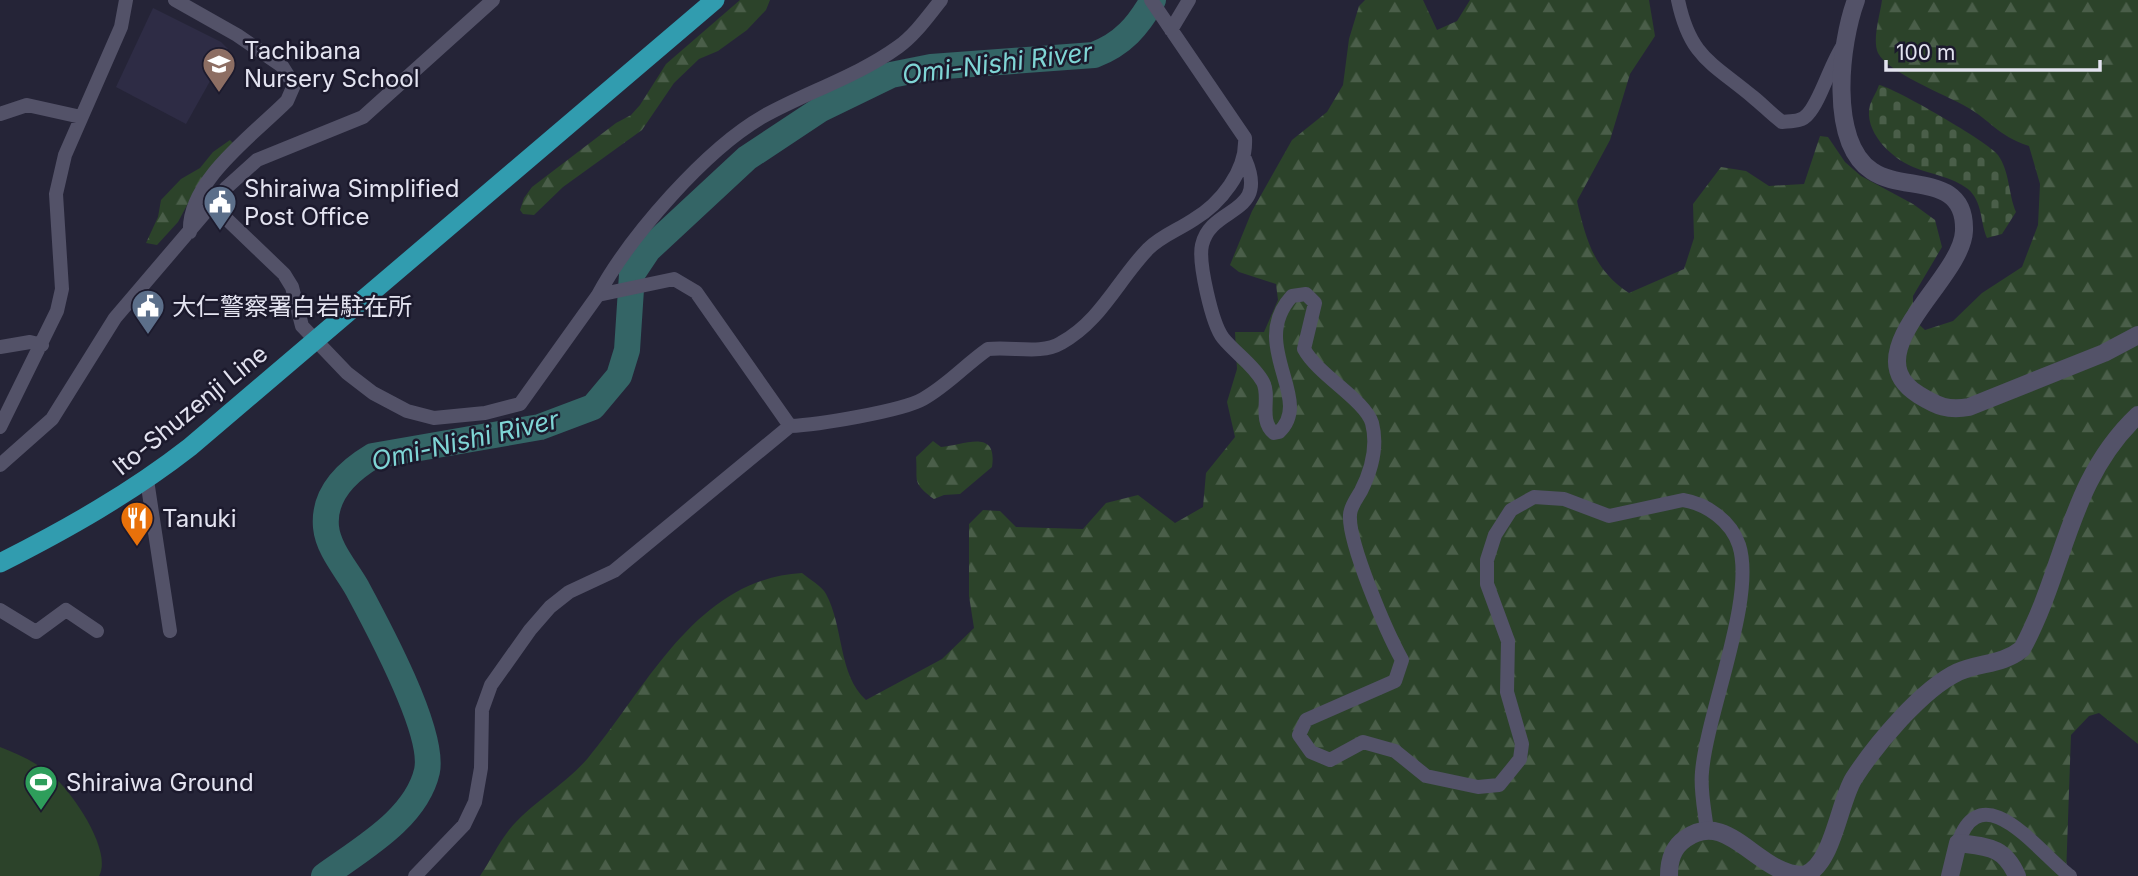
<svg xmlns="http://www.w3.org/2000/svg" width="2138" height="876" viewBox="0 0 2138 876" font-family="Inter,'Noto Sans JP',sans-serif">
	<defs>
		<pattern id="forest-firs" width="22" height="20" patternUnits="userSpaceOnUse" patternTransform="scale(1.75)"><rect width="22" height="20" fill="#2c432a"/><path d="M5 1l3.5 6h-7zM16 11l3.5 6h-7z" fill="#4a5e49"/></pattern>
		<pattern id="cemetery-stones" width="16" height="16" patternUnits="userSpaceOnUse" patternTransform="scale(1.75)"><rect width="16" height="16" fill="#2c432a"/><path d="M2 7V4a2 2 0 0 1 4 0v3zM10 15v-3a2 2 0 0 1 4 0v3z" fill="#4a5e49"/></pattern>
	</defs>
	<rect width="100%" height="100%" fill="#252437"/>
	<path fill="#2e2c45" d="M153,8l68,34 7,7 -42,75 -70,-37z"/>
	<path fill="url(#forest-firs)" d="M740,0h30l-4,10 -19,20 -29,21 -19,8 -25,24 -32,47 -79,57 -29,28 -11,-1 -3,-4 4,-12 8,-11 84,-64 15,-8 9,-10 26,-41z
		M1365,0h58l14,30 20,-9 13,-21h179l6,36 -25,38 -20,66 -33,61c9,39 17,69 52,92l55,-24 10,-31 -1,-34 28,-37 25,4 23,15 35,-2 16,-48 8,1 17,25 16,14 52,28 22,16 7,27 -29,49v23l12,11 28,-9 29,-28 40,-26 16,-42 2,-41 -11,-38c-33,-11 -37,-25 -64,-40 -19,-11 -78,-34 -87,-53 -6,-13 2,-38 4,-53h256v744l-39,-31 -10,3 -18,19 -5,141h-1586c10,-15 18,-32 29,-46 22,-27 56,-45 79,-72 60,-72 108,-179 214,-185 7,6 20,13 24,21 18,33 12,81 40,106l76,-41 32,-31 -5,-32v-72l14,-14 17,1 16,16 67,2 23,-26 32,-8 37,28 28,-16 3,-34 29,-36 -8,-35 10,-33 -2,-37h29l14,-32 -2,-16 -37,-12 -9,-7 22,-54 40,-71 35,-28 16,-27 6,-46 10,-33z
		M230,140l3,3 -33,38 -22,41 -21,23 -11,-2 12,-26 3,-17 20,-21 19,-11 13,-16z
		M933,441l8,6c22,-1 57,-20 51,20l-32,27 -16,1 -10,4c-23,-17 -16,-18 -18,-42z"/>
	<path fill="url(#cemetery-stones)" d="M1879,85c14,2 111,58 119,70 12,17 10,38 18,57l-14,22 -15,4c-7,-16 -4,-36 -19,-49 -17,-13 -36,-14 -55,-22 -22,-9 -50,-36 -43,-62 2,-7 7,-13 9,-20z"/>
	<path fill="#2c432a" d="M0,747c19,7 37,16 53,29 19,16 60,75 46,100h-99z"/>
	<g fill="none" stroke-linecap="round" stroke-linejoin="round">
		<path stroke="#346566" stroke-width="26" d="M324,876c37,-27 92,-57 103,-105 8,-39 -50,-146 -70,-183 -10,-18 -29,-39 -31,-61 -3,-33 22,-56 47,-71l167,-29 53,-20 26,-31 8,-26 5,-76 16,-24 99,-92 74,-49 70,-34 40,-8 163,-12c29,-11 44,-29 59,-55"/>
		<path stroke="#535268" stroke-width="14" d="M175,0l62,35 45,31 12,19 -7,16c-34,34 -100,81 -97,131
			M1678,0c12,57 33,62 75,97 10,8 18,17 29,25 9,-1 20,0 26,-8 13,-14 22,-50 36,-70
			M1171,30l18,-30
			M0,114l27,-9 54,12
			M1245,159c25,57 -34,46 -43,86 -4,17 10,79 21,93 12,15 31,27 40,44 8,15 -5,38 11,51l5,-1c36,-33 -32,-87 13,-136l14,-2 9,9 -11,46c14,26 61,51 68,74 6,23 -1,48 -11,68 -4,7 -11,16 -11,24 -2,28 37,118 52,145l-7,21 -89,39 -7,15 12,17 19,8 33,-18 32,9 31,25 52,11 21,-2 21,-26 2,-15 -15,-52 1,-51 -21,-57v-24l8,-25 16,-25 23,-13 30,2 45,17 74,-16c24,4 48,21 56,45 17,53 -32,167 -37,227 -2,19 3,40 5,59
			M212,205l72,69 8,13 10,39 45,47 26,20 34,18 27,7 51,-5 35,-9 78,-109 76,-16 22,13 94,134
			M598,295c32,-59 108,-146 166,-179 43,-24 94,-40 134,-69 17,-12 30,-31 43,-47
			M0,347l30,-5 12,3
			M0,427l57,-116 5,-22 -6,-95 9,-39 56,-128 5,-27
			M0,465l52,-46 63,-101 111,-130 31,-28 106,-43 130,-117
			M147,480l23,151
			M0,610l36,22 30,-22 31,21
			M1958,843c24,-71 83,12 112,33
			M415,876l49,-51 11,-23 6,-34 1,-58 9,-25 39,-55 20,-23 19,-15 45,-21 176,-145c27,-1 112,-15 133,-27 25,-14 42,-34 65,-50 24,-3 53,6 73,-6 40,-22 57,-63 87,-94 13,-13 30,-19 45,-29 27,-16 54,-49 52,-82l-94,-138"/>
		<path stroke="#535268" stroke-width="18" d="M1856,0c-16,43 -28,142 16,171 32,22 94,1 92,60 -2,49 -113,122 -45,164 18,11 29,16 50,12l135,-54 34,-18
			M1669,876c0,-15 3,-28 16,-37 43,-32 73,37 119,36 29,-9 35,-74 50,-97 22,-34 68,-89 104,-106 23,-10 44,-7 64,-23 44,-81 46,-168 116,-234
			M1950,876l8,-33c30,4 46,3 59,33"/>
		<path stroke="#319caf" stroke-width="19" d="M0,563c67,-34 131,-70 190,-116l525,-447"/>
	</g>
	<defs>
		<symbol id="school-pin" viewBox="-11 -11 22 30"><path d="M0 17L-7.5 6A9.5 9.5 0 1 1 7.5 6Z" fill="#8d6e63" stroke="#1c1a2d"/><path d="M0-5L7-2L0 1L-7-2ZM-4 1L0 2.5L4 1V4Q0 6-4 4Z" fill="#fff"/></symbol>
		<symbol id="civic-pin" viewBox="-11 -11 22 30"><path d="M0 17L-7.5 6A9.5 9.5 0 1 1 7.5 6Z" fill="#5c6f8a" stroke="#1c1a2d"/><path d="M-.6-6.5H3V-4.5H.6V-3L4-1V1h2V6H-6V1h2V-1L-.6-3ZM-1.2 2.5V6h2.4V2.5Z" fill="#fff"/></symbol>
		<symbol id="restaurant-pin" viewBox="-11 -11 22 30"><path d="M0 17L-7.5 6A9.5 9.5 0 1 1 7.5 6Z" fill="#e8710a" stroke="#1c1a2d"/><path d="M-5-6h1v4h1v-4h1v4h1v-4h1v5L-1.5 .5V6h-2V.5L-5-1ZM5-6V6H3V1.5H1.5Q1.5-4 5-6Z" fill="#fff"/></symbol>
		<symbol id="stadium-pin" viewBox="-11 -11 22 30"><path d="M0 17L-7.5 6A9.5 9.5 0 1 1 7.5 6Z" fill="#2e9e5b" stroke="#1c1a2d"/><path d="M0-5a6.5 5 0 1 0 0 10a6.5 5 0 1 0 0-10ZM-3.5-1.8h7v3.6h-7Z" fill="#fff"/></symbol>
	</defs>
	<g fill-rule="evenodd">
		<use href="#school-pin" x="200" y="45" width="38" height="52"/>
		<use href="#civic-pin" x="201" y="183" width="38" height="52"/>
		<use href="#civic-pin" x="129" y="287" width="38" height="52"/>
		<use href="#restaurant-pin" x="118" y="499" width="38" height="52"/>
		<use href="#stadium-pin" x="22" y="763" width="38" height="52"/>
	</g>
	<g text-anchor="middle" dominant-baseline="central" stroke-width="5" stroke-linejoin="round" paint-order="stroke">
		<g font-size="24" fill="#e3e3f0" stroke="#1c1a2d" text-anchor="start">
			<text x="244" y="50">Tachibana<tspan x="244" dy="28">Nursery School</tspan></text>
			<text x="244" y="188">Shiraiwa Simplified<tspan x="244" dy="28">Post Office</tspan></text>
			<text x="172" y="306">大仁警察署白岩駐在所</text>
			<text x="162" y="518">Tanuki</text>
			<text x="66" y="782">Shiraiwa Ground</text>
		</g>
		<g font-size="24" fill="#e3e3f0" stroke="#1c1a2d">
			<text transform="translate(190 410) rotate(-39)">Ito-Shuzenji Line</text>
		</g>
		<g font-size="26" font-style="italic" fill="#7fd5d5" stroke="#1c1a2d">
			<text transform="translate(997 63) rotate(-7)">Omi-Nishi River</text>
			<text transform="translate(465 440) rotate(-13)">Omi-Nishi River</text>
		</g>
	</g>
	<path d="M1886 60v10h214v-10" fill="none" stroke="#e3e3f0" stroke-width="3.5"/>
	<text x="1896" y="60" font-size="21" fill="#e3e3f0" stroke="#1c1a2d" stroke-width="5" paint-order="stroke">100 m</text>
</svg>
